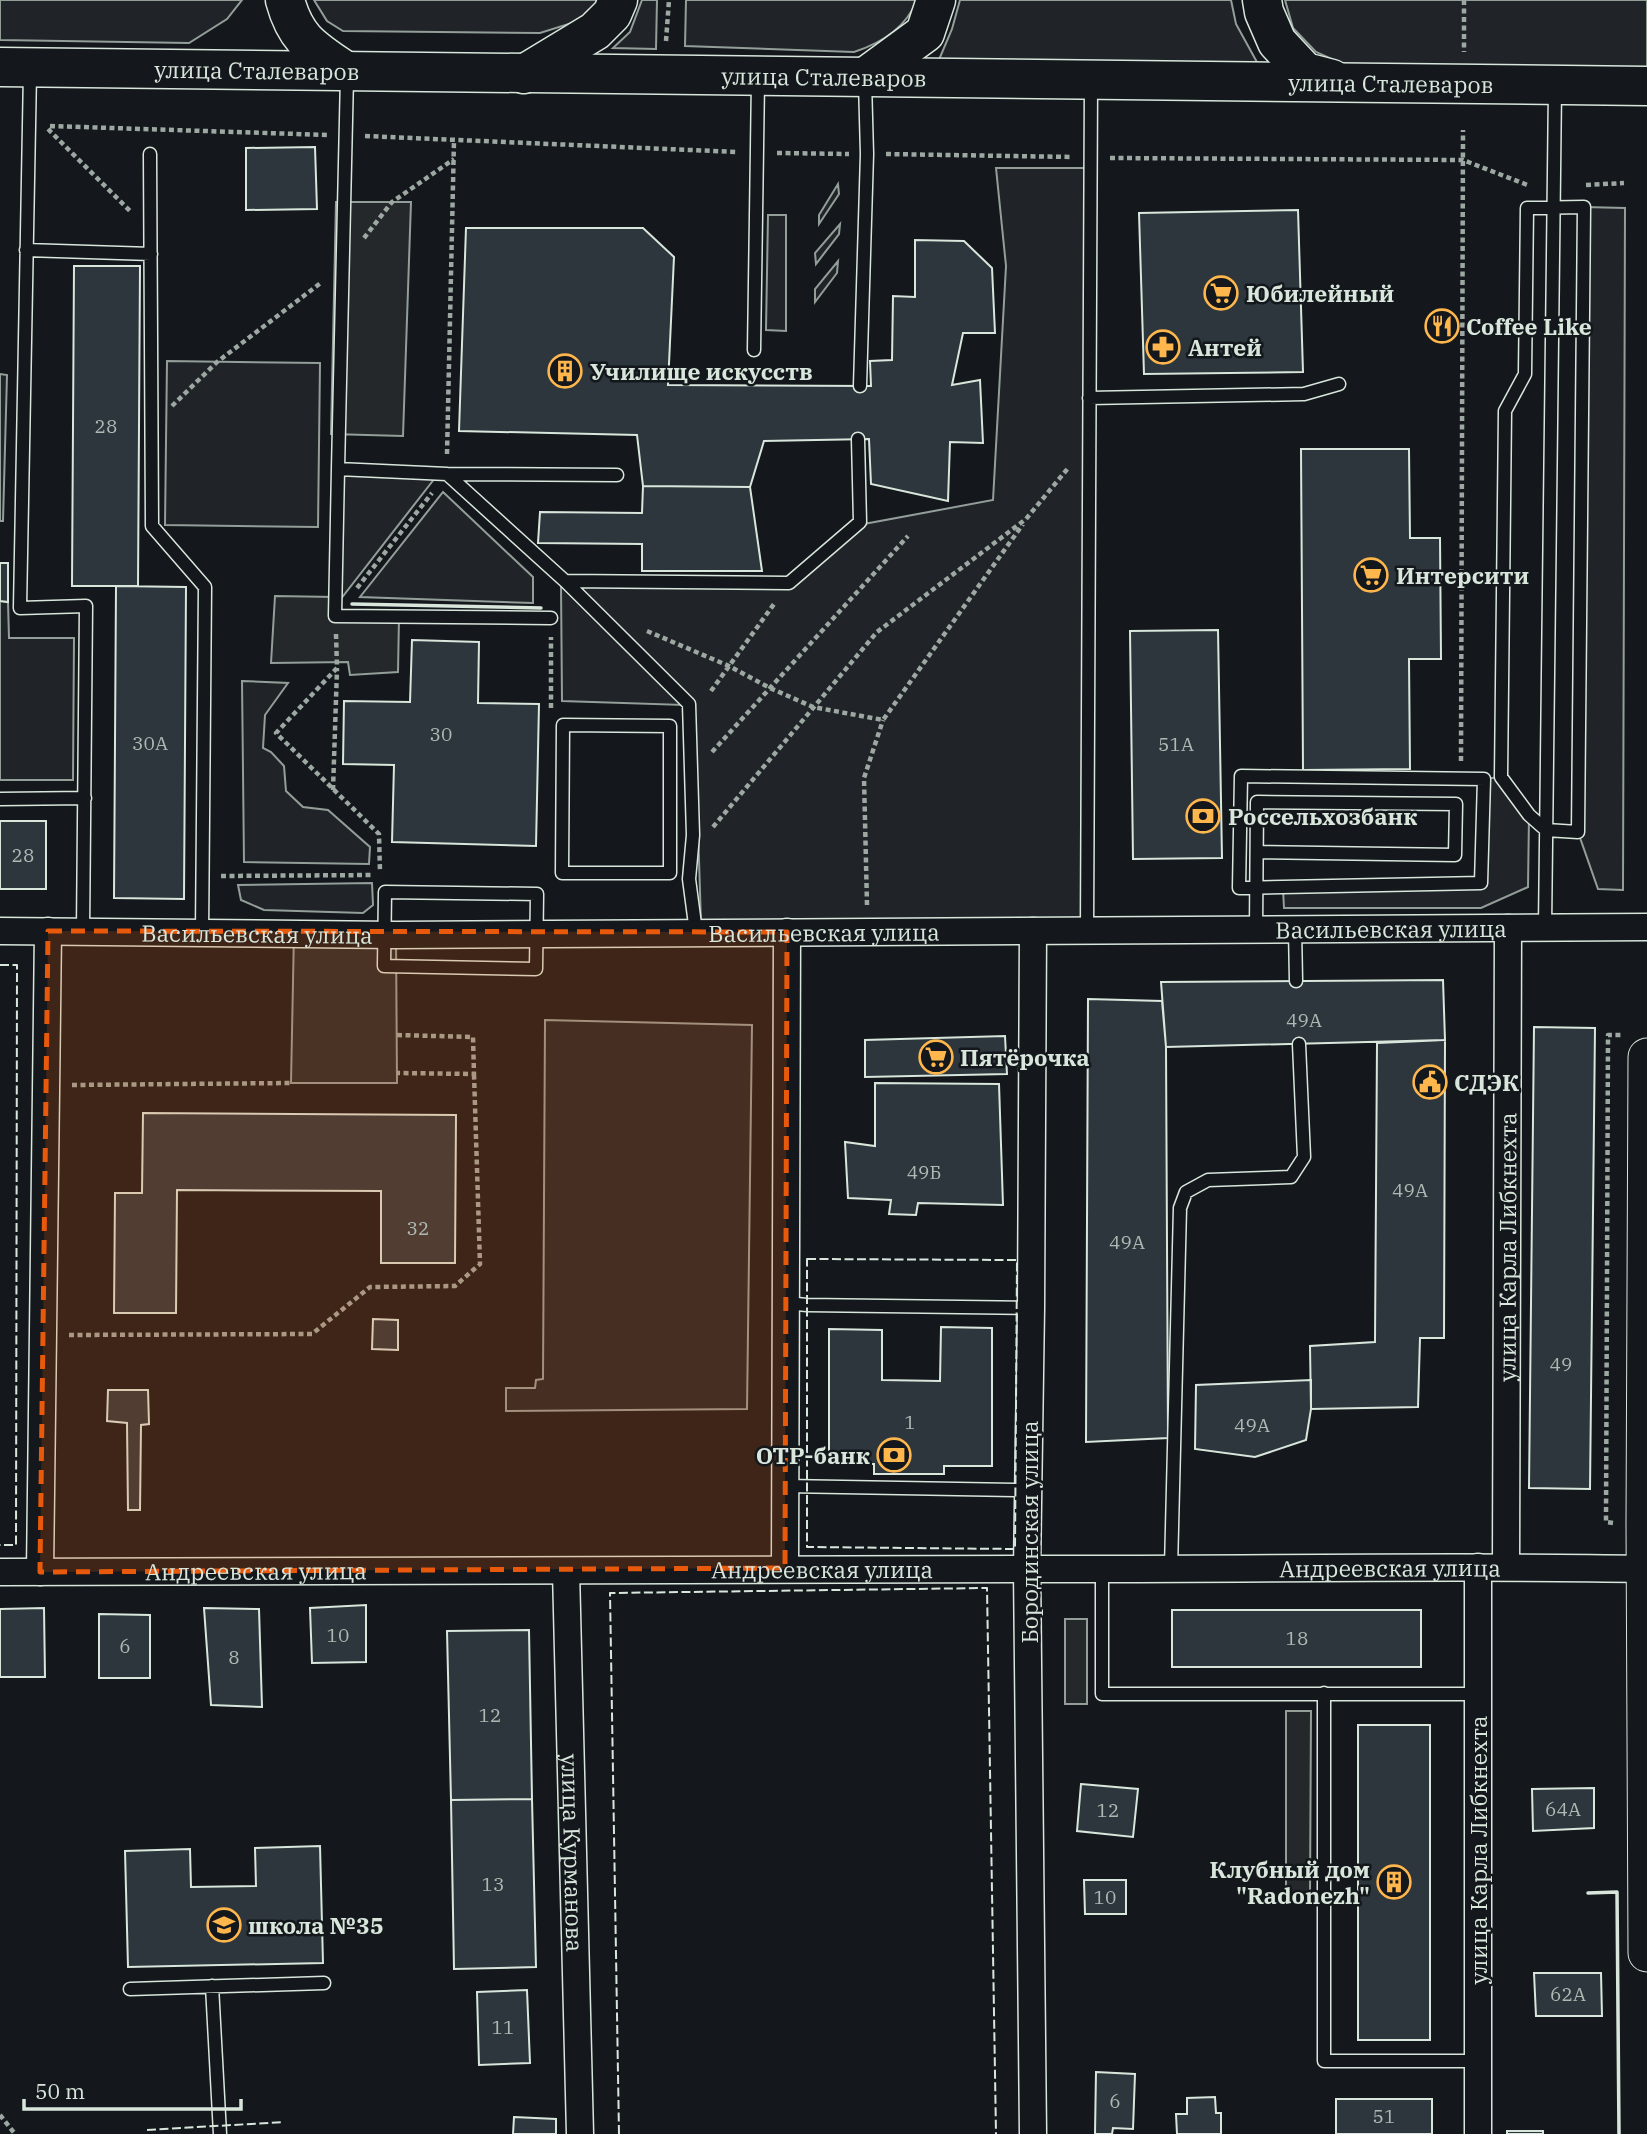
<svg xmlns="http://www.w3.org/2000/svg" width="1647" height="2134" viewBox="0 0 1647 2134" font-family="'IBM Plex Serif',serif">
	<rect width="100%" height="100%" fill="#14181c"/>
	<path fill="#202428" stroke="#939e99" stroke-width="2" d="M0,0h242l-15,19 -38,24 -189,-3z
		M314,0h288l-14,18 -48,15 -197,-2 -16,-10z
		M642,0h15l-1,49 -43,-1 17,-16z
		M686,0h231c-11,28 -35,43 -63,52l-169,-6z
		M960,0h271l5,24 22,40 -320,-2 14,-33z
		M1285,0h362v70l-300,-4 -31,-14 -23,-24z
		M996,168h89l-4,752 -380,3 -7,-221 -117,-115h214l73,-63 129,-24 13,-234z
		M838,184l1,10 -20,30v-9z
		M1584,207l41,1 -2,682 -25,-1 -20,-57z
		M768,215h18v116l-20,-1z
		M840,224l-1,10 -23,30 -1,-11z
		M838,261l-1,12 -22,29v-13z
		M167,361l153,2 -2,164 -153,-2z
		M0,374l7,1 -4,146h-3z
		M343,474l92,4 -95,122z
		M443,492l90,85v26l-173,-6z
		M561,585l122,120 -121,-4z
		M0,601l8,1 1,36h65l-1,142h-73z
		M242,681l46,2 -23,32 -2,33 8,4 13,14 2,25 17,16 25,3 42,37 -1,17 -125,-2z
		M1501,777l28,38 -1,72 -47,21h-197l-1,-19 198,-6 3,-104z
		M372,883l1,22 -10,8 -99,-3 -23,-10 -3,-15z
		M545,1020l207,5 -5,384 -241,2v-23h29l1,-8 7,-1z"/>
	<path fill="#24282b" stroke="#939e99" stroke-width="2" d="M336,202h75l-8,234 -72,-2z
		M275,596l60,1v18l64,2 -1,55 -48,3 -2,-13 -77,1z
		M294,932l102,3 1,148h-106z
		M1065,1619h22v85h-22z
		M1286,1711h25l-1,183h-24z"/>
	<path fill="#2c363c" stroke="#d8e6dc" stroke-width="2" d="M315,147l2,62 -71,1v-62z
		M1298,210l5,162 -159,2 -5,-161z
		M466,228h177l31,29 -6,128 203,1 -1,-25 22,-1 1,-64 22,1v-57l49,1 28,27 3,65h-32l-11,52 28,-5 3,63 -33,-1 -2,59 -77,-17 -2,-45 -105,2 -14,46 -107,-1 -6,-51 -178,-4z
		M74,266h66l-2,320h-66z
		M1301,449h108l1,89h30l1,121h-32l1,110 -107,1z
		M643,486l107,1 12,84h-120v-27l-104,-1 2,-31 102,1z
		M0,563h8v39l-8,-1z
		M116,586l70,1 -2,312 -70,-1z
		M1218,630l4,228 -89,1 -3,-228z
		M412,640l67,2 -1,61 61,1 -3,142 -144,-4 2,-77 -51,-1 1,-63 66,1z
		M0,821h46v68h-46z
		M1443,980l2,60 -279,7 -5,-65z
		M1088,999l74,2 4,46 2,391 -82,4z
		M1534,1027l61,1 -5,461 -61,-1z
		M1005,1036l2,38 -142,3v-37z
		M1445,1040l-1,298h-24l-2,69 -107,2 -1,-63 65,-4 2,-299z
		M875,1083l124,1 4,121 -85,-2 -2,12 -27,-1 2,-14 -43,-2 -3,-56 30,4z
		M143,1113l313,2 -1,148h-74v-72l-204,-1 -1,123h-62l1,-120h27z
		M373,1319l25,1v30l-26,-1z
		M941,1327l51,1v138h-48v8h-70v-10h-45v-135l53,1v50l58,1z
		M1311,1380v29l-5,31 -51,17 -60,-8 1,-64z
		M108,1390h40l1,34 -8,1 -1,85h-12l-1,-87 -20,-2z
		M366,1605v57l-54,1 -2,-55z
		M44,1608l1,69h-45v-68z
		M204,1608l55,1 3,98 -51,-2z
		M1172,1610h249v57h-249z
		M99,1614l51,1v63h-51z
		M529,1630l3,169 -81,1 -4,-169z
		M1358,1725h72v315h-72z
		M1081,1784l57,5 -5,48 -56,-6z
		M1594,1788v40l-61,3 -1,-42z
		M532,1799l4,168 -82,2 -3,-169z
		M320,1846l3,117 -195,4 -3,-116 65,-2 1,38 65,-1 -1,-38z
		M1084,1880h42v34h-41z
		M1534,1973h67l1,43h-66z
		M527,1990l3,73 -51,2 -2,-73z
		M1096,2072l39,2 -2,55 -20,-1 -1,6h-17z
		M1215,2097l1,16h5v21h-44l-1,-20h11v-16z
		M1336,2099h96v35h-96z
		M514,2117l42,2v15h-43z
		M1507,2131h36v3h-36z"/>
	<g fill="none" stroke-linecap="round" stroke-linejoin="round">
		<defs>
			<path id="lane" d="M30,72l-10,536 66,-2 -3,325
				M347,76l-9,393 109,5 118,107 124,123 4,131 -4,44 7,53
				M150,154l2,372 53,61 -3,346
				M1584,207l-6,625 -32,-2 -17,-15 -28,-38 4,-366 20,-37 2,-166z
				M26,250l125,4
				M754,350l4,-270
				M860,386l7,-232 -2,-72
				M1089,398l215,-4 35,-10
				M338,469l-3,147 216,2
				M447,474l170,1
				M565,581l224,2 71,-61 -2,-83
				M563,725l107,1v147h-108z
				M1241,776l243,3 -3,104 -242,5z
				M0,799l85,-1
				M385,892l152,2 -1,75 -152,-3z
				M1545,927l10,-839
				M1256,929l1,-127 199,2 -1,51 -198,-3
				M1295,929l1,52
				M1087,930l4,-847
				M786,1303l21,2 224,3
				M785,1486l230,4 13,2
				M1171,1568l9,-360 6,-16 22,-12 83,-3 13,-20 -5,-113
				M1102,1569v125h376
				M1324,1693v368h154
				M212,1986l8,148
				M130,1989l194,-6"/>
			<g id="street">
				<path id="s1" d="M0,931l396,4 1251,-8"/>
				<path d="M1033,931l-2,377 -4,261 6,565"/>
				<path d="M1478,1567v567"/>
				<path id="s2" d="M1506,1567l2,-639"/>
				<path d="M785,1568l2,-636"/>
				<path id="s3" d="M566,1571l14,563"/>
				<path id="s4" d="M0,1572c342,-2 684,-3 1025,-3 207,1 414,-4 620,0"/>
				<path d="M40,1572l8,-641"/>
			</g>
			<path id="secondary" d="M1647,1057l-2,466 2,430"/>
			<g id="primary">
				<path d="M285,0c11,41 29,49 62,72"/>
				<path d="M1262,0l2,12 13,30 28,30 27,7"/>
				<path id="s5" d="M0,67l1647,19"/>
				<path d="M524,74l71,-43 17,-17 6,-14"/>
				<path d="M865,77l60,-44 11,-33"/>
			</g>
		</defs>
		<use href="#lane" stroke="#d8e6dc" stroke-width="15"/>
		<use href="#street" stroke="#d8e6dc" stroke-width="29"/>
		<use href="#secondary" stroke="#d8e6dc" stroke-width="39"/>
		<use href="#primary" stroke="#d8e6dc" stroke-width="41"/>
		<path stroke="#9da8a2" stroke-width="4.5" stroke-dasharray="5 3.5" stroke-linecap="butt" d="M1464,0v52
			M666,41l3,-41
			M50,126l278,9
			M48,129l83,83
			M365,136l372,16
			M777,153l72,1
			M886,154l187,3
			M1110,158l353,2 67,26
			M1586,185l38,-2
			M364,238l28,-36 62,-43
			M172,406l45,-44 105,-80
			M447,454l7,-314
			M357,588l75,-95
			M647,631l82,35 41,22 43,19 70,13 140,-196
			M336,634l1,34 -61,65 103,101 1,38
			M711,691l63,-87
			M551,708v-71
			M712,752l196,-216
			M1461,761l2,-631
			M333,790l4,-121
			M713,827l164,-195 149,-113 43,-52
			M221,876l152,-1
			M867,905l-3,-127 19,-58
			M397,1035l76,2 1,37 -77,-1
			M72,1085l219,-2
			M69,1335l243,-1 58,-47 85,-1 25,-22 -6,-190
			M1613,1523l-7,-1 2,-487h15
			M0,2115l15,19"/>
		<use href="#lane" stroke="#14181c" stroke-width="12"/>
		<use href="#street" stroke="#14181c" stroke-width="26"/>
		<use href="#secondary" stroke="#14181c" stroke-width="37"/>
		<use href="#primary" stroke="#14181c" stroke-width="38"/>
		<path stroke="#d8e6dc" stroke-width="2" stroke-dasharray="9 3.5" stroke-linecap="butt" d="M0,965h17l-1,580h-16
			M807,1259l210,1 -2,289 -208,-2z
			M147,2130l137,-8
			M619,2134l-9,-541 377,-5 9,546"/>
		<path stroke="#d8e6dc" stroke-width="3.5" d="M352,604l189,4
			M1588,1893l29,-1 2,242"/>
	</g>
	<path fill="#e8590c" fill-opacity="0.2" stroke="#e8590c" stroke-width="5" stroke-dasharray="14 9" stroke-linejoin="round" d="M48,931l739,1 -2,636 -745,4z"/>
	<defs>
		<symbol id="supermarket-ring" viewBox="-11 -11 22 22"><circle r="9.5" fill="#14181c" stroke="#ffb74d" stroke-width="1.5"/><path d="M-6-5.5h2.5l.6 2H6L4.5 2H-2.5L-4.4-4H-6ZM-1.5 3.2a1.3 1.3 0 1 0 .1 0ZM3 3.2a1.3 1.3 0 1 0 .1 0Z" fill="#ffb74d"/></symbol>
		<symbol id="restaurant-ring" viewBox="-11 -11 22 22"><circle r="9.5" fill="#14181c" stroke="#ffb74d" stroke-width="1.5"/><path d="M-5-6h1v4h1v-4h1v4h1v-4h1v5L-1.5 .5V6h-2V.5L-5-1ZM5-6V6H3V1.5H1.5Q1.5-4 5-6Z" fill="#ffb74d"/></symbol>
		<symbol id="pharmacy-ring" viewBox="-11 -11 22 22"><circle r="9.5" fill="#14181c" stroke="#ffb74d" stroke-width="1.5"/><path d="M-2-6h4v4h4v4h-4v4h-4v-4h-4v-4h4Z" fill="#ffb74d"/></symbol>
		<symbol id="building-ring" viewBox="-11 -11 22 22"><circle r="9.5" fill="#14181c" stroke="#ffb74d" stroke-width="1.5"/><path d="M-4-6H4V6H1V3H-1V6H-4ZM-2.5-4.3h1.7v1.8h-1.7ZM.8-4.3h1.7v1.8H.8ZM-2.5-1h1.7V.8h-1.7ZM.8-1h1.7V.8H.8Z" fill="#ffb74d"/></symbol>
		<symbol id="bank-ring" viewBox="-11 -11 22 22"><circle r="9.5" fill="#14181c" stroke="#ffb74d" stroke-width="1.5"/><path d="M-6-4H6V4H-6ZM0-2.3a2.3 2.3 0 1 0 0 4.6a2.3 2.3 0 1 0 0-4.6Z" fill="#ffb74d"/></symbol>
		<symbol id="civic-ring" viewBox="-11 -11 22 22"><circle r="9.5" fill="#14181c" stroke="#ffb74d" stroke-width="1.5"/><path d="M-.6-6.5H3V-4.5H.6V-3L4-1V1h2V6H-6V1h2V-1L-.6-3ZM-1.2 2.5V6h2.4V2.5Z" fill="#ffb74d"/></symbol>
		<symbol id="school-ring" viewBox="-11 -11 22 22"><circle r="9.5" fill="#14181c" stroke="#ffb74d" stroke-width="1.5"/><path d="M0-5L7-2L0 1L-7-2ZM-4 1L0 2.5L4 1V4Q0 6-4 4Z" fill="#ffb74d"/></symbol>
	</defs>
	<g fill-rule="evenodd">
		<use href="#supermarket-ring" x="1202" y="274" width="38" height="38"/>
		<use href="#restaurant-ring" x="1423" y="307" width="38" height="38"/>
		<use href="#pharmacy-ring" x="1144" y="328" width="38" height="38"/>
		<use href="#building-ring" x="546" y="352" width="38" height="38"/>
		<use href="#supermarket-ring" x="1352" y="556" width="38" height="38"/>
		<use href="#bank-ring" x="1184" y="797" width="38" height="38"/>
		<use href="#supermarket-ring" x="917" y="1038" width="38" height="38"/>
		<use href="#civic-ring" x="1411" y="1063" width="38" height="38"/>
		<use href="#bank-ring" x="875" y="1436" width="38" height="38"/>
		<use href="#building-ring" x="1375" y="1863" width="38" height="38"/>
		<use href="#school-ring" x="205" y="1906" width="38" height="38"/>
	</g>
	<g text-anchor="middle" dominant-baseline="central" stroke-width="5" stroke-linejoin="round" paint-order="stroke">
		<g font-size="19" fill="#adbab4">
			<text x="106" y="426">28</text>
			<text x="441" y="734">30</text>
			<text x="150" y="743">30А</text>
			<text x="1176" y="744">51А</text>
			<text x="23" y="855">28</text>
			<text x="1304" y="1020">49А</text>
			<text x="924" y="1172">49Б</text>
			<text x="1410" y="1190">49А</text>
			<text x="418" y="1228">32</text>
			<text x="1127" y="1242">49А</text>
			<text x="1561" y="1364">49</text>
			<text x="910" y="1422">1</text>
			<text x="1252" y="1425">49А</text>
			<text x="338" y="1635">10</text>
			<text x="1297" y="1638">18</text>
			<text x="125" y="1646">6</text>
			<text x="234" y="1657">8</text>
			<text x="490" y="1715">12</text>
			<text x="1563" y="1809">64А</text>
			<text x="1108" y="1810">12</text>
			<text x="493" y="1884">13</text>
			<text x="1105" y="1897">10</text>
			<text x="1568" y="1994">62А</text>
			<text x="503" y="2027">11</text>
			<text x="1115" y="2101">6</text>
			<text x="1384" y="2116">51</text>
		</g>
		<g font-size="23" fill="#d8e6dc" stroke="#14181c">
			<text stroke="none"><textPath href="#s5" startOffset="257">улица Сталеваров</textPath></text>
			<text stroke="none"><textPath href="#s5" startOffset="824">улица Сталеваров</textPath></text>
			<text stroke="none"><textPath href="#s5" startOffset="1391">улица Сталеваров</textPath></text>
			<text stroke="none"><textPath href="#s1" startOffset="1391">Васильевская улица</textPath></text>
			<text stroke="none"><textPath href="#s1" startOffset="824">Васильевская улица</textPath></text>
			<text stroke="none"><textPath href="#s1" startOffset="257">Васильевская улица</textPath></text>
			<text stroke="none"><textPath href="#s2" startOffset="320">улица Карла Либкнехта</textPath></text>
			<text transform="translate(1029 1532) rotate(-90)">Бородинская улица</text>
			<text stroke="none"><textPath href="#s4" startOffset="1390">Андреевская улица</textPath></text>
			<text stroke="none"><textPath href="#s4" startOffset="822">Андреевская улица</textPath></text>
			<text stroke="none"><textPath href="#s4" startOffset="256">Андреевская улица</textPath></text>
			<text transform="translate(1478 1850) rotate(-90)">улица Карла Либкнехта</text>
			<text stroke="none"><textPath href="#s3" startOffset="282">улица Курманова</textPath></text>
		</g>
		<g font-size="23" font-weight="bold" fill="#d8e6dc" stroke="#14181c" text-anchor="start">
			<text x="1246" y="293">Юбилейный</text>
			<text x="1466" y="326">Coffee Like</text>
			<text x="1188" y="347">Антей</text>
			<text x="590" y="371">Училище искусств</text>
			<text x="1396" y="575">Интерсити</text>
			<text x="1228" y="816">Россельхозбанк</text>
			<text x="960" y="1057">Пятёрочка</text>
			<text x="1454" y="1082">СДЭК</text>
			<text x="870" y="1455" text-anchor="end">OTP-банк</text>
			<text x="1370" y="1869" text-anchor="end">Клубный дом<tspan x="1370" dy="26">"Radonezh"</tspan></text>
			<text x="248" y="1925">школа №35</text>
		</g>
	</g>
	<path d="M24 2099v10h217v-10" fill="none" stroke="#d8e6dc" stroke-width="3.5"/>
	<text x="35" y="2099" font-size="21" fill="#d8e6dc" stroke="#14181c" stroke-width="5" paint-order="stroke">50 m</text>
</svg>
